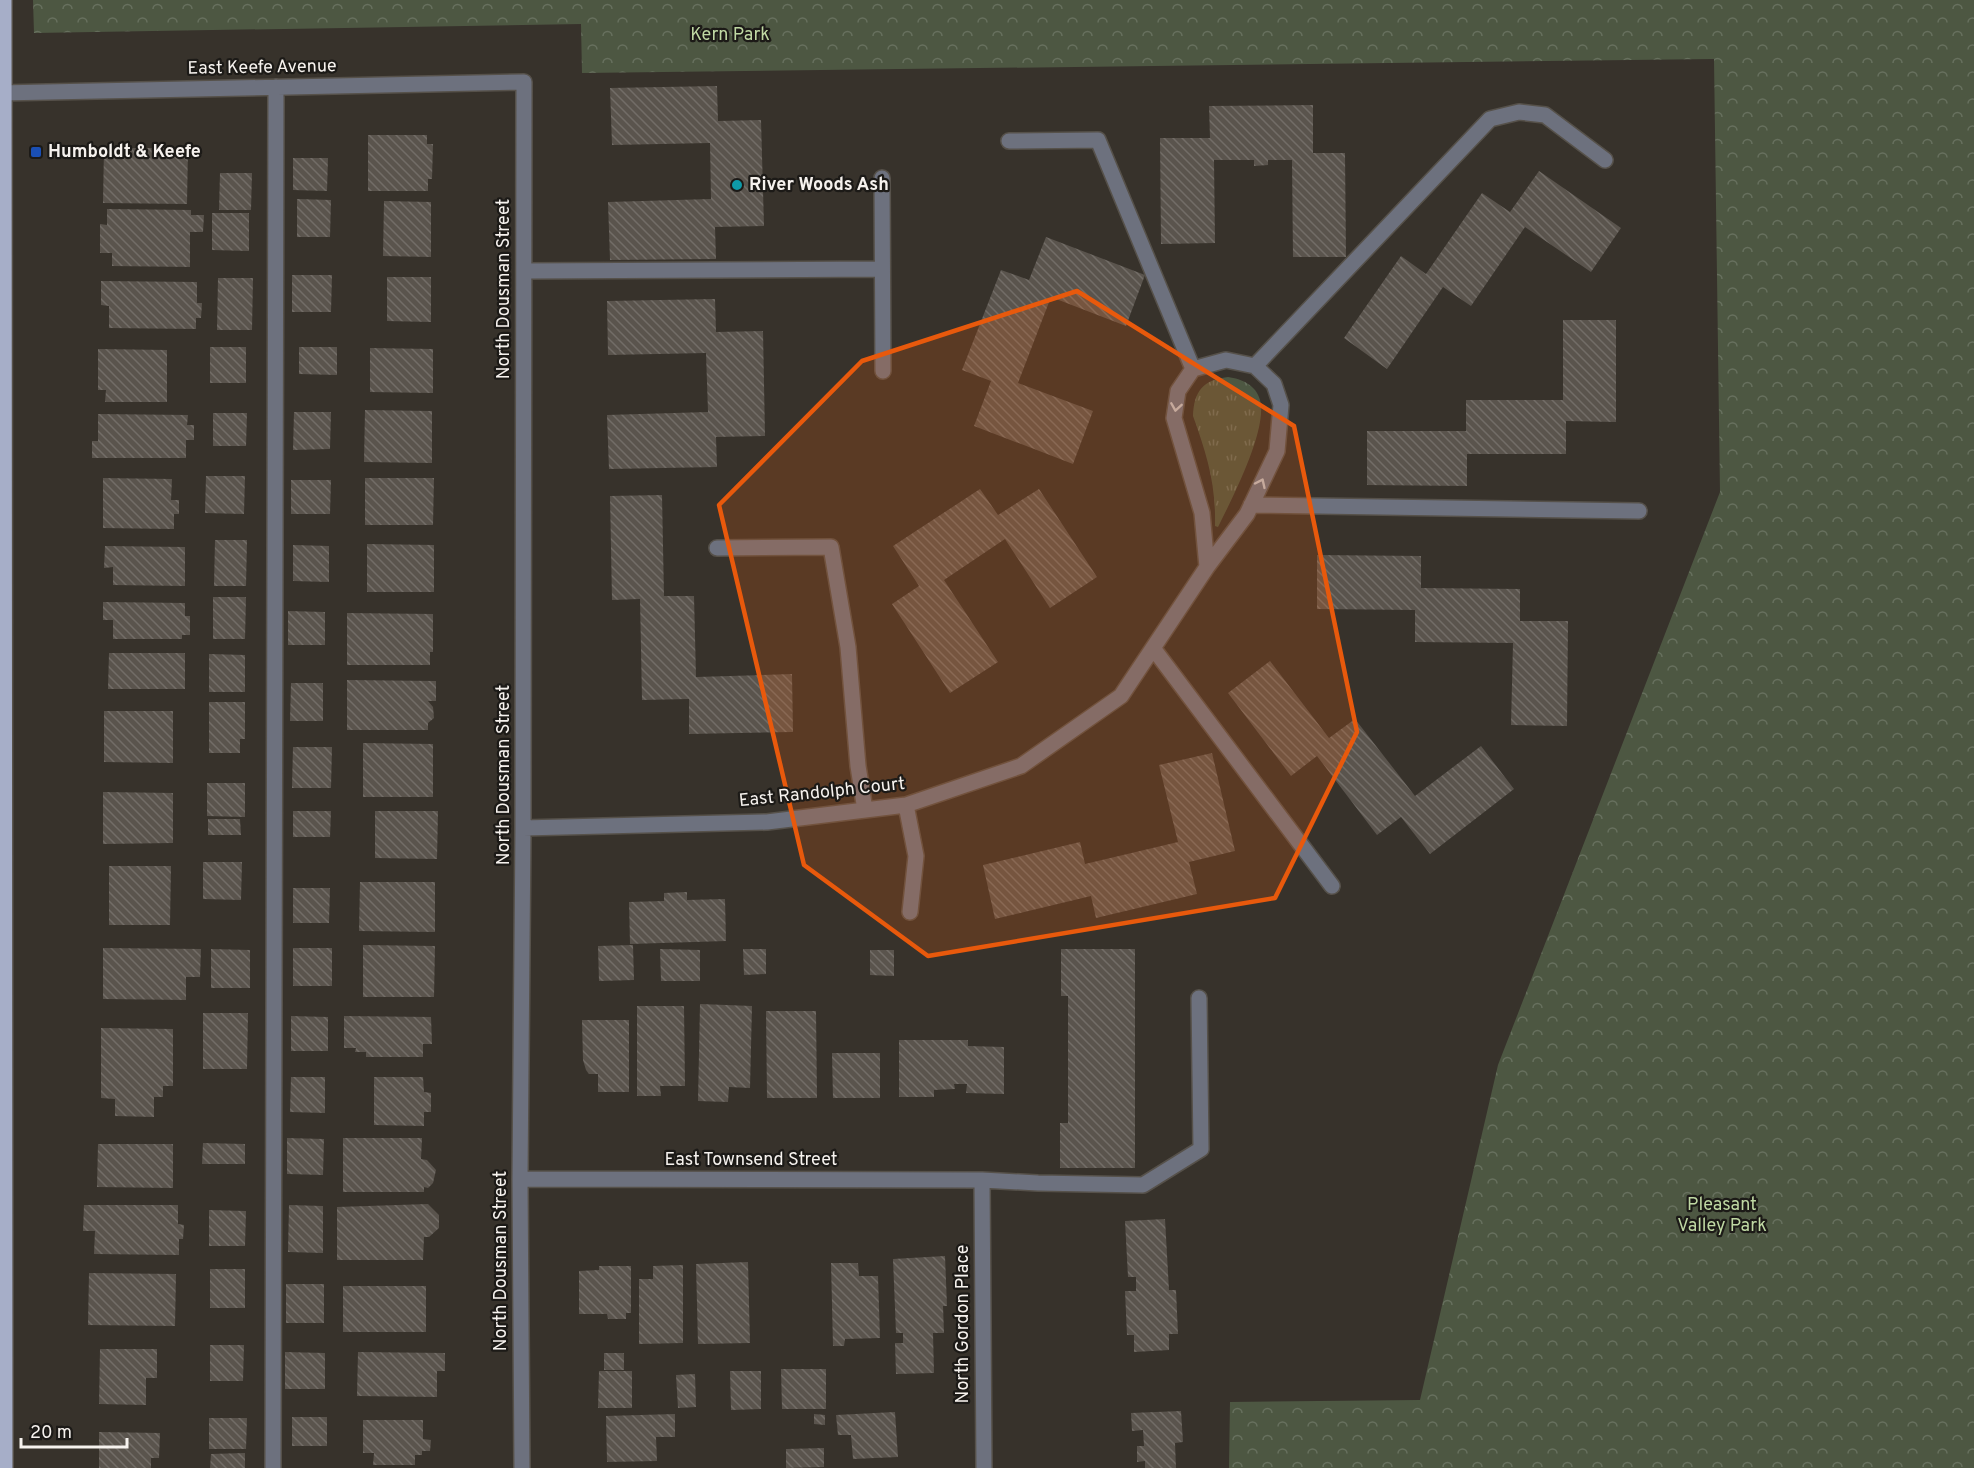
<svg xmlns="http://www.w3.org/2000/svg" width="1974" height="1468" viewBox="0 0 1974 1468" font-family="Overpass,sans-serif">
	<defs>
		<pattern id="grass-tufts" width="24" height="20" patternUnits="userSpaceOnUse" patternTransform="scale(1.5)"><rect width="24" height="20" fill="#4d5742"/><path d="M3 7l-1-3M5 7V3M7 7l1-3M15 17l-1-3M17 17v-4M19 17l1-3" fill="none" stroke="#67705e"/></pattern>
		<pattern id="forest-crowns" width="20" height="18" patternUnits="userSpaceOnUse" patternTransform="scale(1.5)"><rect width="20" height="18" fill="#4d5742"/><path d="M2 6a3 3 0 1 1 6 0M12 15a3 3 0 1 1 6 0" fill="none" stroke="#67705e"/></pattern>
		<pattern id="building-back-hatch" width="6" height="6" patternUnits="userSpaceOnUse" patternTransform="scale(1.5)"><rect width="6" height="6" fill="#5a544d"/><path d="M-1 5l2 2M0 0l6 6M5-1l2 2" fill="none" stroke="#726d67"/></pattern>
	</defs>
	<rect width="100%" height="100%" fill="#37322b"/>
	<path fill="url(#grass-tufts)" d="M1228,377c14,2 28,8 32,23 8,29 -28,99 -42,127l-3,-1c1,-42 -8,-71 -22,-110 1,-25 10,-36 35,-39z"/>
	<path fill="url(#forest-crowns)" d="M33,0h1941v1468h-745l1,-66 190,-2 78,-335 222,-573 -6,-433 -1132,14 -1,-49 -547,9z"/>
	<path fill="url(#building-back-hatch)" d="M717,86l1,35 43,-1 3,106 -49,1 1,32 -106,1 -2,-58 103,-3 -1,-56 -98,2 -2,-57z
		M1313,105v48h32l1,104h-53l-1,-97h-24v5l-14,1v-6h-40l1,83 -54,1 -1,-106h50l-1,-32z
		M368,135h59v9h6l-1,35h-4v12h-60z
		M104,148h84l-1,56 -84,-1z
		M293,158h35l-1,33 -34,-1z
		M1539,171l82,57 -30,44 -66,-45 -54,79 -28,-19 -56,82 -43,-31 57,-82 25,18 56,-81 28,19z
		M220,173h32l-1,37h-32z
		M297,199l34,1 -1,37h-33z
		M384,201l47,1v55l-48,-1z
		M107,209l84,1v5h13l-1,17h-13v35l-78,-1v-13h-12v-29l7,1z
		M212,213h37v38l-37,-1z
		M1046,237l99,38 -19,51 -75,-29 -33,86 75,28 -20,53 -99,-38 17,-45 -29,-11 39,-100 28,10z
		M292,275h40l-1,37h-39z
		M387,277h44v45l-44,-1z
		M218,278h35l-1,52h-35z
		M101,281l96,1v21h5l-1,15h-5v11l-87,-1v-22l-8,-1z
		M715,299l1,33 47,-1 2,105 -49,1 1,30 -108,2 -2,-54 101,-3 -2,-59 -98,2 -1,-54z
		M1563,320h53v102l-50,-1v33h-99v32l-100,-1v-54h99v-31h97z
		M210,347h36v36h-36z
		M299,347h38v28l-38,-1z
		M370,348l63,1v44l-63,-1z
		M98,349l69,1v52h-62l1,-12h-8z
		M365,410l67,1v52l-68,-1z
		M294,412h37l-1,37 -37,1z
		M213,413h34l-1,33h-33z
		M98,414l90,1 -1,10h7v15h-8v18h-94v-17h6z
		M206,476h39l-1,38 -39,-1z
		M103,478l69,1 -1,21h8v14h-5v15l-71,-1z
		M365,478h69l-1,47h-68z
		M291,480h40l-1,34h-39z
		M980,489l18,26 41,-26 58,88 -47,31 -45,-69 -61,41 54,82 -48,31 -58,-89 27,-18 -26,-40z
		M662,495l2,101h30l2,81 96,-3 1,58 -104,2v-35l-47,1 -2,-101 -28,1 -2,-104z
		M215,540h32l-1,46h-32z
		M367,544l67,1v47h-67z
		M293,545l36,1v36l-36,-1z
		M105,546l80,1v39l-72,-1v-18l-9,1z
		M1317,555l104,1v32l99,1v32h48l-1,105 -56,-1 2,-82 -98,-1v-32l-98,-1z
		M213,597h33l-1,42h-32z
		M103,602l82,1v13h5v19h-8v4h-69v-19h-10z
		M288,611l37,1v33h-37z
		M347,613l86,1v38h-3v13h-83z
		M109,653h76v36h-77z
		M209,654l36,1v37h-36z
		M1270,661l59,77 26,-19 60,77 66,-50 33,43 -84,65 -29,-37 -24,18 -60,-79 -26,20 -63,-83z
		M347,680l89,1v20h-8l5,6 1,11 -6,5v7h-81z
		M291,683h32v38h-33z
		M209,702h36v37h-5v14h-31z
		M104,711h69v52l-69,-1z
		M363,743l70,1v53h-70z
		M293,747h39l-1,41h-39z
		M1212,753l23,98 -46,11 8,32 -101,24 -5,-22 -96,23 -12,-54 97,-23 5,22 93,-22 -19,-77z
		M207,783h38v34l-38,-1z
		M103,792l70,1v50l-70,1z
		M293,811h38l-1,26h-37z
		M375,811h63l-1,48 -62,-1z
		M208,819h32l1,16h-33z
		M203,862h39l-1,38 -38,-1z
		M109,866h62l-1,59h-61z
		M360,882h75v50l-76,-1z
		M293,888h37l-1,35h-36z
		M687,892v8l38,-1 1,42 -96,3 -1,-42 35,-1v-8z
		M363,945l72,1 -1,51h-71z
		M633,945l1,35 -35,1 -1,-35z
		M103,948l98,1 -1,28h-14v23l-83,-1z
		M293,948h39v38h-39z
		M211,949l39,1v38h-39z
		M660,949l40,1v31h-39z
		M743,949h23v25l-22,1z
		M1061,949h74v219h-75v-45h8v-127h-7z
		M870,950h24v26l-24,-1z
		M700,1004l52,2 -2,82 -21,-1 -1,15 -30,-1z
		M637,1006h47l1,80h-25l1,10h-24z
		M766,1011h50l1,87h-50z
		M203,1013h45l-1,56h-44z
		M291,1016l37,1v34h-37z
		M344,1016l87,1 1,27h-9v13h-57v-5h-11l1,-4h-12z
		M582,1020h47v72h-31v-18h-9l-3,-4 -3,-10z
		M101,1028l72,1v57h-10v11h-9v20l-39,-1v-17l-14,-1z
		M899,1040h69v6l36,1v47l-38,-1 1,-9h-13l1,5 -21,1v7h-35z
		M832,1053h48v45h-47z
		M291,1077h34v36l-35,-1z
		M374,1077h49l1,15 7,1v19h-7v14l-50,-1z
		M287,1138l37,1 -1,36 -36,-1z
		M343,1138h79l-1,21 6,1 9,10 -3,13 -5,5 -4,-1v5h-81z
		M203,1143l42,1v20h-43z
		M98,1144h75v44l-76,-1z
		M428,1204l11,11v13l-10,9h-5l-1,23h-86v-53z
		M84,1205h94v19l6,1 -1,14h-4v16l-85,-1 1,-23h-12z
		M289,1205l34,1v47l-35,-1z
		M209,1210l37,1 -1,35h-36z
		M1165,1219l4,71h7l2,44h-9v16l-35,2v-17h-7l-2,-44h11v-14h-8l-3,-56z
		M945,1256l2,50h-4l1,27h-11l1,40 -38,1 -1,-31h8v-10h-7l-3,-74z
		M748,1262l2,81 -52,1 -2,-80z
		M831,1263h27l1,13h19l2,62 -35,1 -1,7h-11z
		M683,1265v78l-44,1v-65h14v-13z
		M599,1266h32v47h-5v6h-18l-1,-5h-28v-43l20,-1z
		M210,1269h35v39h-35z
		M89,1273l87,1 -1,52 -87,-1z
		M286,1284h38v39h-38z
		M343,1286h83v46h-83z
		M210,1345h34l-1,36h-33z
		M100,1349h57v29h-11v27l-47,-1z
		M285,1352l40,1v36h-40z
		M358,1352l87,1v18h-8v26l-80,-1z
		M604,1353h20v17h-20z
		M781,1369h45v40h-44z
		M599,1371h33v37h-34z
		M730,1371h31v38l-30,1z
		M695,1374l1,33 -18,1 -2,-33z
		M1181,1411l2,31 -8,1 1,25h-31v-7l-8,1v-16h7l-1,-16 -11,1 -1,-18z
		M895,1412l3,45 -45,2 -2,-24h-13l-2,-20z
		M675,1414v23h-19l1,24 -50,1 -1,-46z
		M814,1414l11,1v10l-11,-1z
		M292,1417h35v29h-35z
		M209,1418h38l-1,31h-37z
		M363,1420h60v19l8,1 -1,11h-8v4h-7v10h-42l1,-12h-11z
		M99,1432l61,1 -1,25h-8v10h-52z
		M824,1448v19l-38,1v-19z
		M245,1453v15h-35l1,-14z"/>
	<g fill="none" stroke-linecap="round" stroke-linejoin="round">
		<defs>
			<path id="minor" d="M0,93l524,-11 -1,746 -3,351 2,289
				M1009,141l89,-1 95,229
				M882,178l1,193
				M524,271l358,-2
				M1255,366l235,-247 29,-7 26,3 60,45
				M1251,505l388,6
				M717,548l114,-1 17,100 10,119 7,44
				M1153,648l179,238
				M906,805l10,51 -6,56
				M523,828l244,-6 139,-17 115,-39 100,-70 86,-129 40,-53 30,-63 4,-46 -7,-21 -19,-18 -29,-6 -33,9 -15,22 -4,27 28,95 5,54
				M520,1179l462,1 56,3 105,2 58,-36 -2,-151
				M982,1180l2,288
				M273,1468l3,-1381"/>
			<path id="major" d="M4,0l1,1468"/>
		</defs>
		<use href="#minor" stroke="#56514a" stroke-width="18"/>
		<use href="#major" stroke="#56514a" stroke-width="18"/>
		<use href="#minor" stroke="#6d717e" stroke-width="15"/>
		<use href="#major" stroke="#a6aec8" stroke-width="15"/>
	</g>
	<defs><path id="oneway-chevron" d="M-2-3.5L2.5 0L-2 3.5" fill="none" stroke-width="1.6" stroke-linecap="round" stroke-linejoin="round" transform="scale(1.5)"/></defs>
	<g stroke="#bfbec1">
		<use href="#oneway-chevron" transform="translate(1176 407) rotate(99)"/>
		<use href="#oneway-chevron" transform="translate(1261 483) rotate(-65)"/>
	</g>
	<path fill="#e8590c" fill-opacity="0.2" stroke="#e8590c" stroke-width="4.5" stroke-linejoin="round" d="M1077,291l217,135 63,306 -82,166 -347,58 -124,-91 -85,-360 143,-144z"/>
	<rect fill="#1a4fb4" stroke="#1c1a17" stroke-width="2" x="30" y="146" width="12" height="12" rx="3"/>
	<circle fill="#0f9aa8" stroke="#1c1a17" stroke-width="2" cx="737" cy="185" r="6"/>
	<g text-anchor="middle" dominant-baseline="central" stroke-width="4.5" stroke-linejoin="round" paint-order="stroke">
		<g font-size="18" fill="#bfd8a3" stroke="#1c1a17">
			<text x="730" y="35">Kern Park</text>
			<text x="1722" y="1205">Pleasant<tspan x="1722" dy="21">Valley Park</tspan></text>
		</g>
		<g font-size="18" fill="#f6f2ee" stroke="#1c1a17">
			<text transform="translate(262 68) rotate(-1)">East Keefe Avenue</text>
			<text transform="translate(504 289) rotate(-90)">North Dousman Street</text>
			<text transform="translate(504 775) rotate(-90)">North Dousman Street</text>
			<text transform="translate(822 793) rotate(-6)">East Randolph Court</text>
			<text x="751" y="1160">East Townsend Street</text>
			<text transform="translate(501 1261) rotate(-90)">North Dousman Street</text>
			<text transform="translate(963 1324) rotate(-90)">North Gordon Place</text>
		</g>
		<g font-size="18" font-weight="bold" fill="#f6f2ee" stroke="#1c1a17" text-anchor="start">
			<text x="48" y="152">Humboldt &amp; Keefe</text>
			<text x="749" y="185">River Woods Ash</text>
		</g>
	</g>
	<path d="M21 1438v9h106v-9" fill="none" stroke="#f6f2ee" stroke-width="3"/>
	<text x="30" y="1438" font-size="18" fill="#f6f2ee" stroke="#1c1a17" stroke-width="4.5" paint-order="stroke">20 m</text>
</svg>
